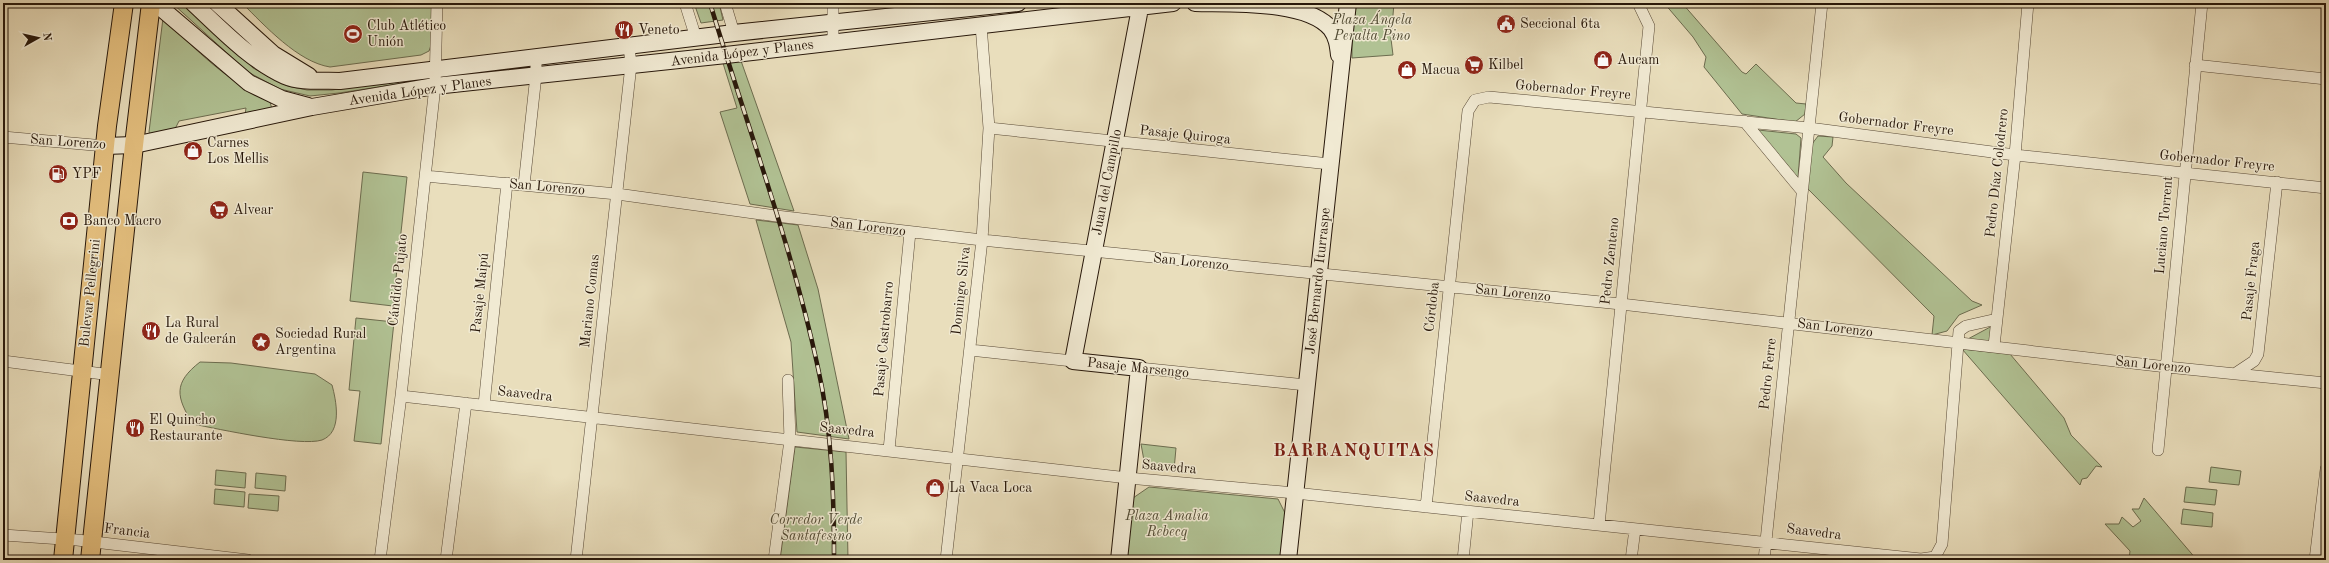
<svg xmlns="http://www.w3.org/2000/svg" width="2329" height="563" viewBox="0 0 2329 563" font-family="'Old Standard TT',serif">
	<rect width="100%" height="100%" fill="#e9debc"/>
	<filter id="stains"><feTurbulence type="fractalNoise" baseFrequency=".005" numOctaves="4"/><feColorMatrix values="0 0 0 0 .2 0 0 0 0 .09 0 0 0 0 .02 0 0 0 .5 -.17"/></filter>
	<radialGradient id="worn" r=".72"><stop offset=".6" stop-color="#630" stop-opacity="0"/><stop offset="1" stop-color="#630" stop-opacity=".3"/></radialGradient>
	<path fill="#b1c294" stroke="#6c6c4f" d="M172,3h12l69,65 35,18 19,4h25l95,-14 2,3 -90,14 -29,3 -30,-7 -32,-17z
		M242,3h190l1,37 -4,11 -8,4 -91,12c-32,-5 -65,-41 -88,-64z
		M694,3h25l4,17 -22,3z
		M1352,3h42l-3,36 2,16 -41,3z
		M1664,3h18l60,69 4,2 10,-10 40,39 10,1 -1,10 -10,8 -53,-8 -38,-47 2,-10 -13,-20z
		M163,18c33,32 65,64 107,84l2,7 -27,6 1,-7 -67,13 -4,8 -25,5 -1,-2z
		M740,58l54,153 -44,-7 -30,-92 17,-4 -15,-48z
		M1758,130l38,4 5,4 -3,40z
		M1818,136l15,1 -1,9 -9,11 23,26 126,118 10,4 -23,10 -12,16 -15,4 2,-19 -127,-128 5,-44z
		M363,172l44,5 -14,129 -43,-5z
		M756,220l42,5 20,64 31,150 -52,-7 -6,-90z
		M356,318l38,4 -13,122 -27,-3 6,-50 -11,-1z
		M1994,325l-2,17 -26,-2z
		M1962,349l48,5 54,64 7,17 31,32 -6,-1 -9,12 -5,1 -2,6z
		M200,362l31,1 84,11 17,11c4,15 11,47 -10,55 -21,7 -104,-11 -129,-16 -17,-27 -20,-41 7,-62z
		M1141,444l35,4 -2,22 -29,-4z
		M795,447l51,5 2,108h-68z
		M2211,467l30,4 -2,14 -30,-3z
		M216,470l30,3 -1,15 -30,-3z
		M256,473l30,3 -1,15 -30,-3z
		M1149,487l129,12 7,14 -4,47h-155l7,-62z
		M2186,487l31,3 -2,15 -31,-3z
		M215,489l30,3 -1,15 -30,-3z
		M249,494l30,2 -1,15 -30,-3z
		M2144,498l53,62h-68l1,-9 -25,-27h14l3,-7 11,10 8,-6 -9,-12h7z
		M2183,509l30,4 -1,14 -31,-3z"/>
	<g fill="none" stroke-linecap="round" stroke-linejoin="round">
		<defs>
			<path id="street" d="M685,3l11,35
				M725,3l9,30
				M833,3v39
				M2195,65l131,14
				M1744,121l58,70
				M989,128l341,36
				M3,137l102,9
				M425,176l192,18 159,22 206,24 639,64 546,63 159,16
				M524,185l12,-110v-18
				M1994,346l21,-191 13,-152
				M970,350l103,11
				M3,361l108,14
				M1139,368l167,17
				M2236,373l18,-12 4,-7 19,-172
				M401,396l727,82 167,15 626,66 14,-2 7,-13 17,-213 7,-5 31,-7
				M484,405l23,-222
				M889,450l21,-218
				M2158,450l44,-447
				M1426,507l42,-396 7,-11 14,-3 320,31 206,27 311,33
				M1599,525l50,-499 -11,-23
				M3,535l74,5 171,20
				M380,560l21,-164 34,-310 2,-83
				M446,560l20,-157
				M576,560l55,-495 -2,-19
				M774,560l16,-120 -2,-60
				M946,560l36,-320 7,-112 -8,-103
				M1463,560l5,-49
				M1631,560l4,-31
				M1764,560l58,-557
				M2315,560l11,-91"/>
			<path id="secondary" d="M155,3l94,80 33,16 26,7
				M193,3c28,26 57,57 92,73 16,7 37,4 55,5l394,-48 284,-30
				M217,3l56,51 36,22
				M1195,3c37,1 112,-3 136,26 6,8 7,17 8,26
				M105,146l29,-1 178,-38 123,-21 291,-31 447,-52
				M1119,560l20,-192 -66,-7 68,-358
				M1288,560l60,-557"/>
			<path id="primary" d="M63,560l44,-434 17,-123
				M90,560l44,-415 17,-142"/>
		</defs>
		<use href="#street" stroke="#584936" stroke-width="12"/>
		<use href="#secondary" stroke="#27170a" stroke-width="18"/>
		<use href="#primary" stroke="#27170a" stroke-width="20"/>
		<use href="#street" stroke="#f1ead3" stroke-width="11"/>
		<use href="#secondary" stroke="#f1ead3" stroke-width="16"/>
		<use href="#primary" stroke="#e4bf7e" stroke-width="18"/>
		<defs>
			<path id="rail" d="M710,3c36,120 82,243 108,365 14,62 16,128 16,192"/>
		</defs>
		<use href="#rail" stroke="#27170a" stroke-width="4.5"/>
		<use href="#rail" stroke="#f1ead3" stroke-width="3" stroke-dasharray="9" stroke-linecap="butt"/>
	</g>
	<defs>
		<symbol id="civic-disc" viewBox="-11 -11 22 22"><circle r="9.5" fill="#8f2418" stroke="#f1ead3"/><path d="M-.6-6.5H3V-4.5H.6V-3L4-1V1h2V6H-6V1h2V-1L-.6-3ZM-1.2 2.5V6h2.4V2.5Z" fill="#fff"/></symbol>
		<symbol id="restaurant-disc" viewBox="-11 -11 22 22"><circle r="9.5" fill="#8f2418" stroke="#f1ead3"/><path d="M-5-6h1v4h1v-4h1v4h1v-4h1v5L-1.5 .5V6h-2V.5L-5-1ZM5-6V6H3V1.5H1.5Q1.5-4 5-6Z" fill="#fff"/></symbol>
		<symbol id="stadium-disc" viewBox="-11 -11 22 22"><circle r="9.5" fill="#8f2418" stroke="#f1ead3"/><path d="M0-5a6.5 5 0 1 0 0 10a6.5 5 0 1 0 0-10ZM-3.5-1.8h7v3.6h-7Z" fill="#fff"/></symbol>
		<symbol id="shop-disc" viewBox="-11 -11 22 22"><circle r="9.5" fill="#8f2418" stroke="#f1ead3"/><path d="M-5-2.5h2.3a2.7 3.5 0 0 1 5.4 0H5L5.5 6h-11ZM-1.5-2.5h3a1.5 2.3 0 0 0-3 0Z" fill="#fff"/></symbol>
		<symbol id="supermarket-disc" viewBox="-11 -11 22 22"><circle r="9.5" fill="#8f2418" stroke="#f1ead3"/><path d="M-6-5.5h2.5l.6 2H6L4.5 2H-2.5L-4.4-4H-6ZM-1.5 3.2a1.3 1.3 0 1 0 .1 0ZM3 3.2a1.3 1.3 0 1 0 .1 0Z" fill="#fff"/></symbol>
		<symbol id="fuel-disc" viewBox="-11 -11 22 22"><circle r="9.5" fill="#8f2418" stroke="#f1ead3"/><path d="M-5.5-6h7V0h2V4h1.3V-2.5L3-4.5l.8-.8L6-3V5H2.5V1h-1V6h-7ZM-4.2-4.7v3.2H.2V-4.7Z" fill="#fff"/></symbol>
		<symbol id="bank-disc" viewBox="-11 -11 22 22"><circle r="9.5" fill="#8f2418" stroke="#f1ead3"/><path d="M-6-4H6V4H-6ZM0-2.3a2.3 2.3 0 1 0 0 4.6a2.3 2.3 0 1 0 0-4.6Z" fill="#fff"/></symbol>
		<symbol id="sight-disc" viewBox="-11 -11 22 22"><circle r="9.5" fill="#8f2418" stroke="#f1ead3"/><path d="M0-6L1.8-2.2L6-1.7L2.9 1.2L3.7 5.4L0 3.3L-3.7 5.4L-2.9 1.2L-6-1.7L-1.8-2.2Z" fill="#fff"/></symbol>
	</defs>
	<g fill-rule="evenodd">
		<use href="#civic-disc" x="1495" y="13" width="22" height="22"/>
		<use href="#restaurant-disc" x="613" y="19" width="22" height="22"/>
		<use href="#stadium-disc" x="342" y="23" width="22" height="22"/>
		<use href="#shop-disc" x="1592" y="49" width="22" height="22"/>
		<use href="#supermarket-disc" x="1463" y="54" width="22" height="22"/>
		<use href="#shop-disc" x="1396" y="59" width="22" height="22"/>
		<use href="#shop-disc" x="182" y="140" width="22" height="22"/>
		<use href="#fuel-disc" x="47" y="163" width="22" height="22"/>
		<use href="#supermarket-disc" x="208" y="199" width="22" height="22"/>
		<use href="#bank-disc" x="58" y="210" width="22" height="22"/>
		<use href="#restaurant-disc" x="140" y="320" width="22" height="22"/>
		<use href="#sight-disc" x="250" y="331" width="22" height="22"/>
		<use href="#restaurant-disc" x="124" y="417" width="22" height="22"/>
		<use href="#shop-disc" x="924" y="477" width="22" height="22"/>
	</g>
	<g text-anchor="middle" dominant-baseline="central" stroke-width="3" stroke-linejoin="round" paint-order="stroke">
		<g font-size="14" font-style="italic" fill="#504a33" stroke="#f1ead3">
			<text x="1372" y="20">Plaza Ángela<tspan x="1372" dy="16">Peralta Pino</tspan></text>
			<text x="1167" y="516">Plaza Amalia<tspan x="1167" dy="16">Rebecq</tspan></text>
			<text x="816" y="520">Corredor Verde<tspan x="816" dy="16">Santafesino</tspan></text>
		</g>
		<g font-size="14" fill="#27170a" stroke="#f1ead3" text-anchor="start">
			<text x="1520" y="24">Seccional 6ta</text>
			<text x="367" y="26">Club Atlético<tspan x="367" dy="16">Unión</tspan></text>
			<text x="638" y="30">Veneto</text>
			<text x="1617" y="60">Aucam</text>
			<text x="1488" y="65">Kilbel</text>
			<text x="1421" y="70">Macua</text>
			<text x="207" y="143">Carnes<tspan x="207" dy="16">Los Mellis</tspan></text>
			<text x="72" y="174">YPF</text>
			<text x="233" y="210">Alvear</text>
			<text x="83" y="221">Banco Macro</text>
			<text x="165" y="323">La Rural<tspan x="165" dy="16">de Galcerán</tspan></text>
			<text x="275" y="334">Sociedad Rural<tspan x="275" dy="16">Argentina</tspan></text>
			<text x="149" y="420">El Quincho<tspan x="149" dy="16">Restaurante</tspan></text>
			<text x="949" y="488">La Vaca Loca</text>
		</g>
		<g font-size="14" fill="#27170a" stroke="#f1ead3">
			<text transform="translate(742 53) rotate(-7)">Avenida López y Planes</text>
			<text transform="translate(1573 90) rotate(5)">Gobernador Freyre</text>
			<text transform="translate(420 91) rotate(-8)">Avenida López y Planes</text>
			<text transform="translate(1896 124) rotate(7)">Gobernador Freyre</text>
			<text transform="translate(1185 135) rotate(6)">Pasaje Quiroga</text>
			<text transform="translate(68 142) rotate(4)">San Lorenzo</text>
			<text transform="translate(2217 161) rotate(6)">Gobernador Freyre</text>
			<text transform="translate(1997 173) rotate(-84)">Pedro Díaz Colodrero</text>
			<text transform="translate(1107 182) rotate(-79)">Juan del Campillo</text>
			<text transform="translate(547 187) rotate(5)">San Lorenzo</text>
			<text transform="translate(2164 225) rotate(-85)">Luciano Torrent</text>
			<text transform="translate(868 227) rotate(7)">San Lorenzo</text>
			<text transform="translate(1610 261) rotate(-84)">Pedro Zenteno</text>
			<text transform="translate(1191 262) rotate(6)">San Lorenzo</text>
			<text transform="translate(398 280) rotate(-84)">Cándido Pujato</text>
			<text transform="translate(1318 281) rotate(-84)">José Bernardo Iturraspe</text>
			<text transform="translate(2251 281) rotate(-84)">Pasaje Fraga</text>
			<text transform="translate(961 291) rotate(-84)">Domingo Silva</text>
			<text transform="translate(90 293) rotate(-84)">Bulevar Pellegrini</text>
			<text transform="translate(480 293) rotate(-84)">Pasaje Maipú</text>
			<text transform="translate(1513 293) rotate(6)">San Lorenzo</text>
			<text transform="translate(590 301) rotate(-84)">Mariano Comas</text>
			<text transform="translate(1432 307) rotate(-84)">Córdoba</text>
			<text transform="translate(1835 328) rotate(7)">San Lorenzo</text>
			<text transform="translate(884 339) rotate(-85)">Pasaje Castrobarro</text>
			<text transform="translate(2153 365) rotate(6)">San Lorenzo</text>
			<text transform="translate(1138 368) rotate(6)">Pasaje Marsengo</text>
			<text transform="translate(1768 374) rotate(-84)">Pedro Ferre</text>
			<text transform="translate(525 394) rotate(6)">Saavedra</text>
			<text transform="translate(847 430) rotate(6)">Saavedra</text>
			<text transform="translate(1169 467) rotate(5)">Saavedra</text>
			<text transform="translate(1492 499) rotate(6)">Saavedra</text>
			<text transform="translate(127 531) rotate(7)">Francia</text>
			<text transform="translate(1814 532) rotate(7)">Saavedra</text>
		</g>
		<g font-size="18" font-weight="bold" letter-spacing="1" fill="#7a1f14" stroke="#f1ead3">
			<text x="1354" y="451">BARRANQUITAS</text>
		</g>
	</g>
	<rect width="2329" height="563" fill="none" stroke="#e9debc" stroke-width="16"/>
	<rect x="4" y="4" width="2321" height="555" fill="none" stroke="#27170a" stroke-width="2"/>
	<rect x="8" y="8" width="2313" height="547" fill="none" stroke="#27170a"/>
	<g transform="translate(38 38) rotate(82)" stroke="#f1ead3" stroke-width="3" paint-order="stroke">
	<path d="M0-3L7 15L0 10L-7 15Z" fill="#27170a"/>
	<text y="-6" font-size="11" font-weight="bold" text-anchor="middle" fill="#27170a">N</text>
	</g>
	<rect width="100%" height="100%" filter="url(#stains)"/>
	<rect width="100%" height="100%" fill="url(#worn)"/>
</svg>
